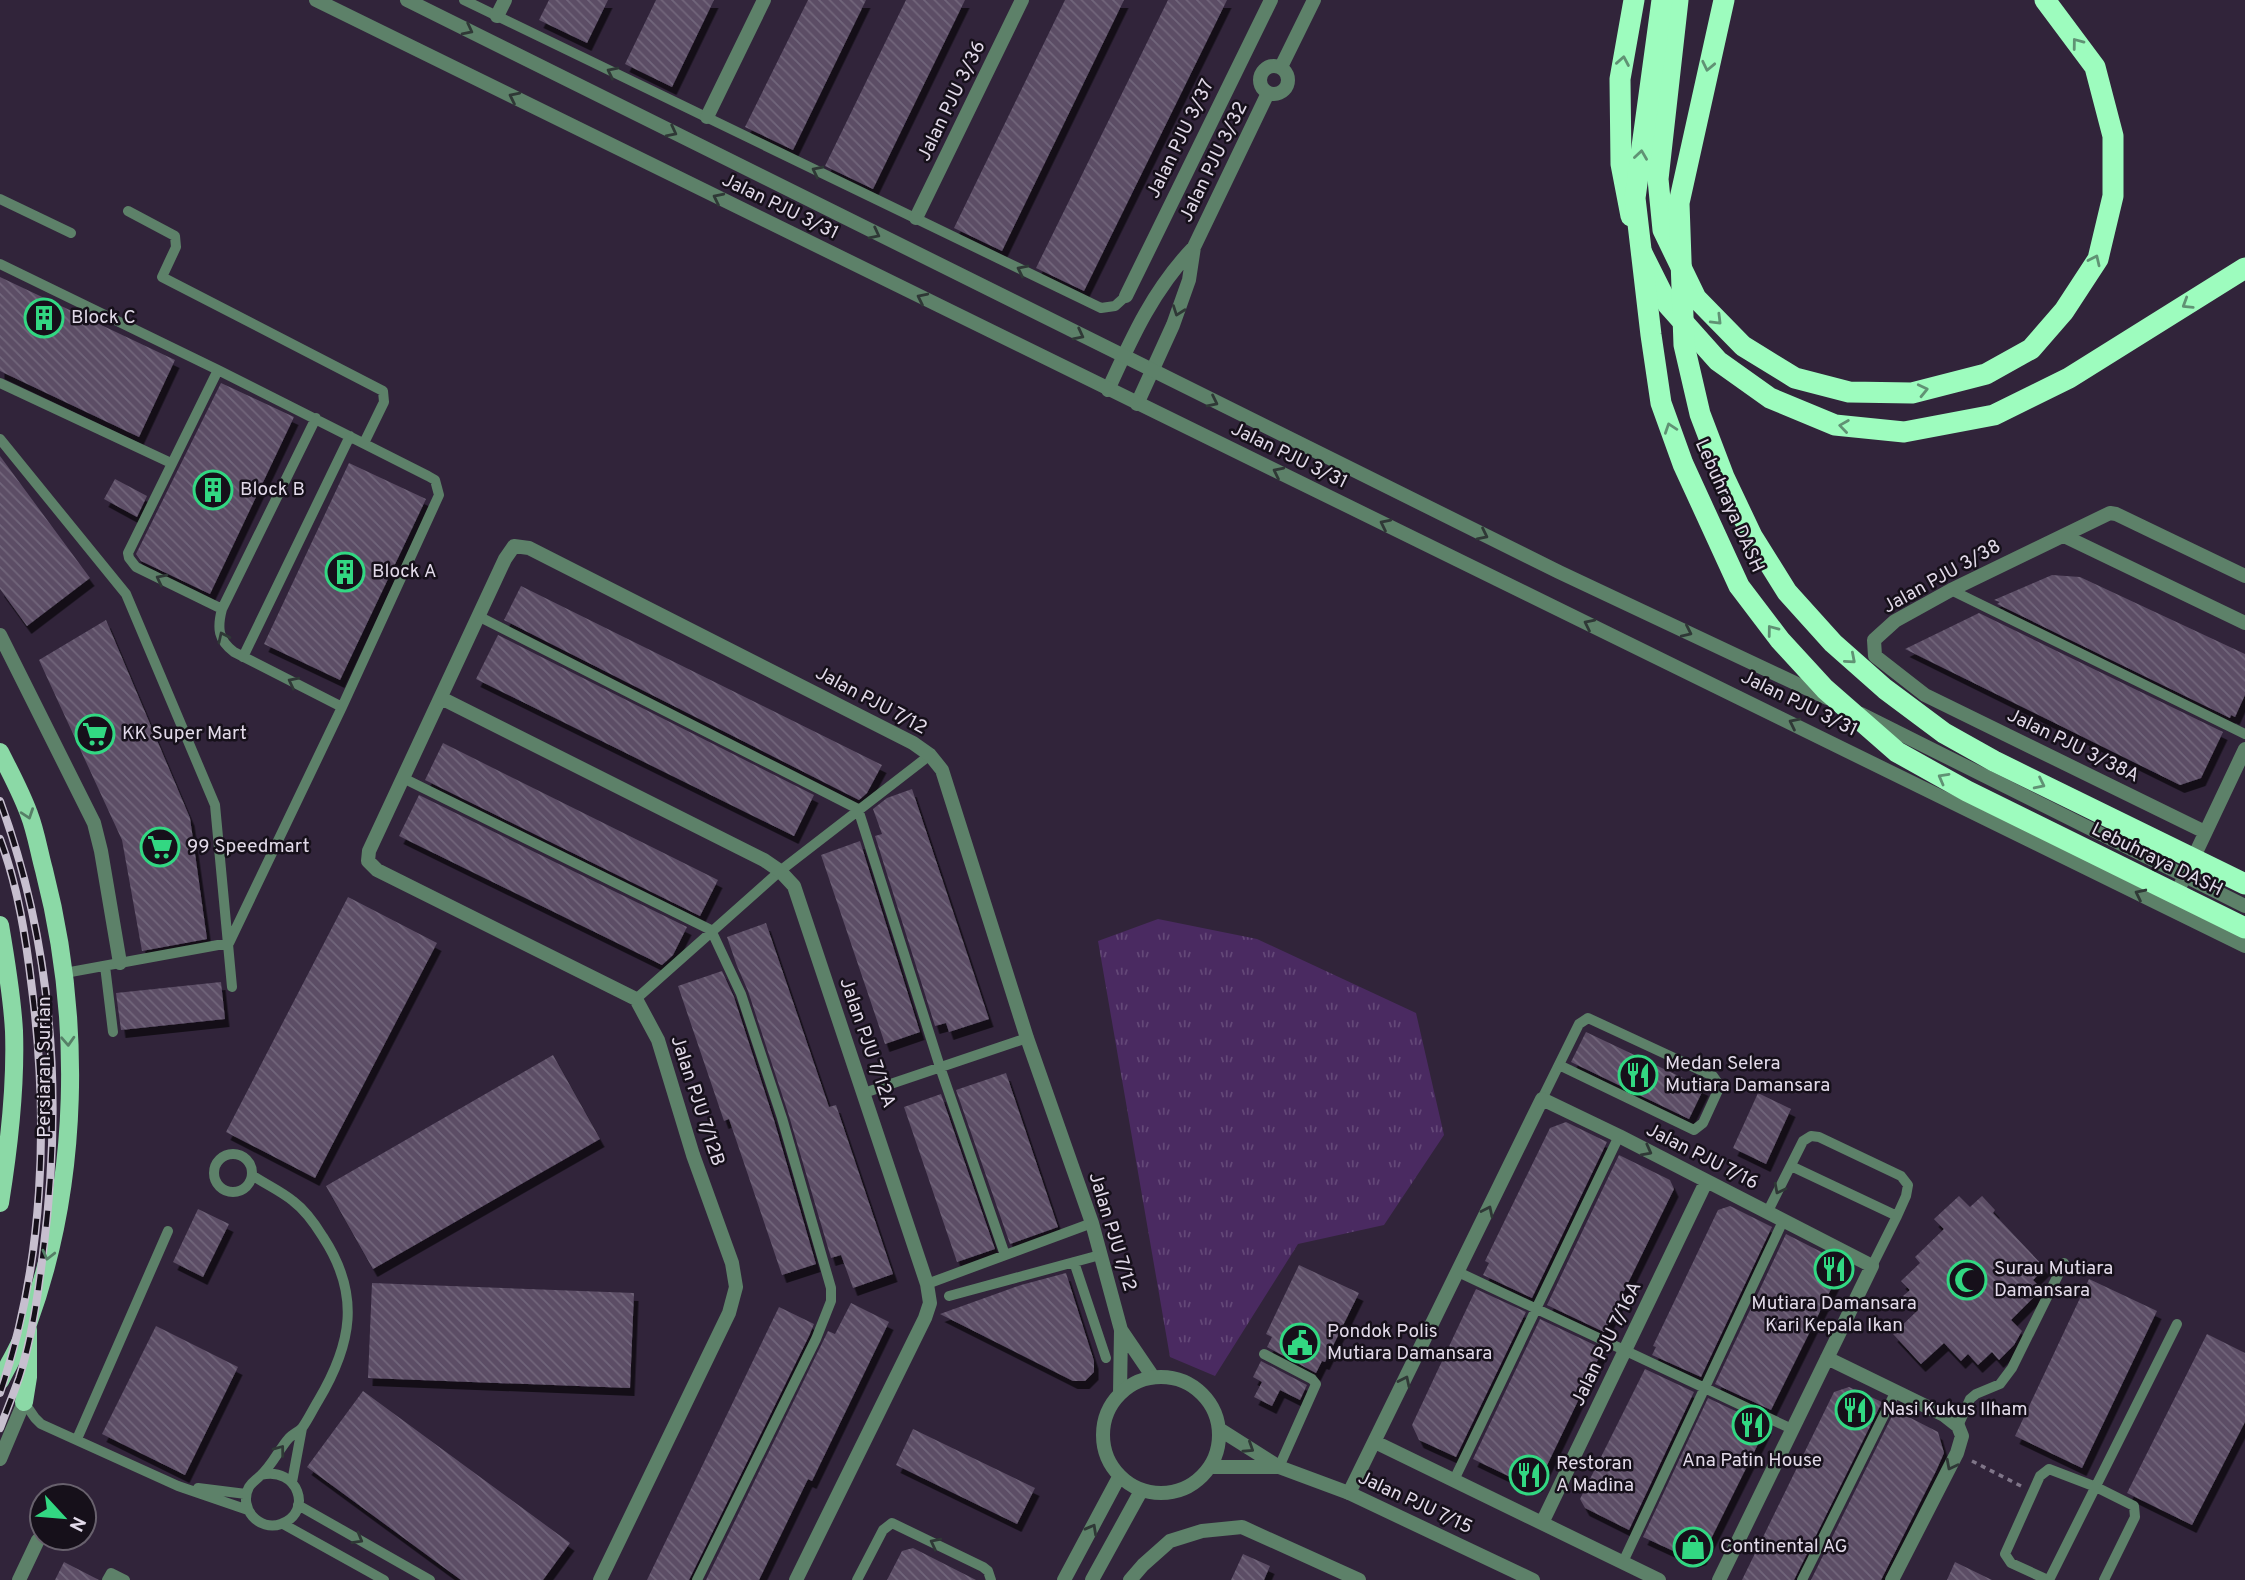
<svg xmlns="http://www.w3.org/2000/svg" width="2245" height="1580" viewBox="0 0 2245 1580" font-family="Overpass,sans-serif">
	<defs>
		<pattern id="grass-tufts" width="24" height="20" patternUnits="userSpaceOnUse" patternTransform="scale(1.75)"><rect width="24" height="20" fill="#4a2a61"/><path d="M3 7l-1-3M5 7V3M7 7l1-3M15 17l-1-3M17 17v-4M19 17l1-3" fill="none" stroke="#644878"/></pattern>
		<pattern id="building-back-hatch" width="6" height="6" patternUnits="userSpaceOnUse" patternTransform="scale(1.75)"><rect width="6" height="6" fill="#5b4d65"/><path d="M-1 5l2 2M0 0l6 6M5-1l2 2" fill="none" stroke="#72667b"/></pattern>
		<filter id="shadow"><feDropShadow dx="4.5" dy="8" stdDeviation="0" flood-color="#0009"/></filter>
	</defs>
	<rect width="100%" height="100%" fill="#31243a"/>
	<path fill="url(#grass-tufts)" d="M1158,919l99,20 159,74 28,122 -60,90 -86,19 -83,132 -45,-19 -72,-416z"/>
	<path fill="url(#building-back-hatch)" filter="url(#shadow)" d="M549,0h59l-21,43 -48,-23z
		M656,0h58l-42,87 -47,-23z
		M808,0h58l-73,150 -48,-23z
		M906,0h59l-92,189 -48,-23z
		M1065,0h59l-122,251 -48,-23z
		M1168,0h59l-143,291 -48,-23z
		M0,277l175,83 -36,77 -139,-66z
		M221,383l73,34 -84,177 -69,-33 -5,-7z
		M0,456l90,122 -63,48 -27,-37z
		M349,463l77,36 -86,181 -76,-36z
		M115,479l32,17 -10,21 -33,-18z
		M2052,575l28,2 165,77v41l-10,22 -4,-2 -1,3 -233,-114 3,-2 -6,-2z
		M521,586l361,179 -15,28 -8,7 -355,-180z
		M1979,613l244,119 -22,46 -21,7 -275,-136z
		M106,620l84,198 17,121 -65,12 -20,-111 -83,-180z
		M498,635l316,160 -20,41 -318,-157z
		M443,743l275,137 -18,36 -275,-136z
		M912,789l77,230 -40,13 -3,-9 -11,3 -60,-190 7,-2 -9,-25 14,-11z
		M419,795l268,132 -14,28 -11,10 -263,-129z
		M860,841l60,191 -35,12 -64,-189z
		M348,897l89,46 -122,235 -89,-46z
		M766,923l63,184 7,-2 57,169 -40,14 -12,-33 -10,3 -42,-142 -41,-125 -11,-25 -10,-29z
		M722,971l12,26 40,123 42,144 -34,11 -53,-156 -5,2 -46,-135z
		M221,982l4,37 -104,11 -5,-37z
		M1586,1032l118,56 -15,31 -118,-57z
		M553,1055l47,84 -227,130 -47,-83z
		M1006,1073l52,154 -48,17 -54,-154z
		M1758,1093l33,16 -25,55 -33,-16z
		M941,1094l54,155 -38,13 -53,-155z
		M1566,1122l41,20 -75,156 -49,-23 6,-12 -4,-2 65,-133z
		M1619,1155l51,25 4,9 -70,143 -57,-27z
		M1959,1196l11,11 12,-11 13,14 -2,3 52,55 -12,12 9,9 -31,31 11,11 -8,14 -15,15 -7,-8 -14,13 -10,-11 -7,7 -17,-18 -23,21 -28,-30 24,-23 -14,-15 7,-6 -9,-9 19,-18 -5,-6 29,-28 -10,-10z
		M1730,1206l42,21 -71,150 -49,-22 4,-8 -3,-1 65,-136z
		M198,1209l31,15 -26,53 -30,-15z
		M1786,1234l51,26 4,9 -70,141 -56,-26z
		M1299,1265l60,28 -34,69 -3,-1 -6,12 -49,-26 5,-10 -6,-3z
		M1066,1273l28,88v11l-9,9h-12l-133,-67 81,-29z
		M2089,1279l68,32 -75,157 -67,-32z
		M372,1283l262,10 -4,95 -262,-10z
		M1476,1289l50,23 -70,145 -37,-17 -7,-15z
		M851,1303l38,19 -77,159 -4,-2 -49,101h-53l122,-249 7,3z
		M779,1307l35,17 -5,12 -120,244h-42z
		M1540,1319l63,30 -65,135 -9,2 -56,-27z
		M156,1326l82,41 -53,108 -83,-41z
		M2207,1334l38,19v69l-53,103 -65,-32z
		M1261,1361l46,24 -7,15 -20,-10 -8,16 -18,-9 8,-15 -9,-5z
		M1645,1369l49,23 -65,138 -44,-22 -5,-9z
		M1849,1387l33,15 -88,178h-52l92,-188z
		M363,1391l207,152 -27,37h-82l-154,-113z
		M1708,1398l59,28 -65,131 -9,3 -50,-23z
		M1895,1410l43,22 6,21 -8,18 -55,109h-70z
		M913,1429l122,59 -18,36 -121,-59z
		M913,1548l63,32h-89l15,-29z
		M1243,1554l27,12 -6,14h-33z
		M64,1562l35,18h-44z
		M1955,1562l37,18h-45z"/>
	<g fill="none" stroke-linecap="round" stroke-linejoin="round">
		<path stroke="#7f7588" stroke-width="3.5" stroke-dasharray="5 5" stroke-linecap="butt" d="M1972,1461l49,25"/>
		<path stroke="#5d8169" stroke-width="10" d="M464,0l637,308 14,-2 11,-10
			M0,199l71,34
			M128,211l47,25 1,11 -14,30 221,114 1,11 -20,41
			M0,264l218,106 210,106 7,4 4,15 -97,212 -113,236 -164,30
			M218,370l-90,183 1,5 7,9 86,42
			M0,383l171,80
			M316,418l-94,191c-5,19 -4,31 12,43l108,55
			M0,439l126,155 89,211 17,182
			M1951,590l294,144
			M478,616l380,193 82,258 65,188
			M243,657l107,-221
			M403,778l308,152 30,64 41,124 49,170v13l-15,38 -119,241
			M105,966l8,66
			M636,999l144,-128 150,-116
			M864,1093l163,-55
			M1542,1099l37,-75 9,-6 125,58 7,10 -17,37 -9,7 -135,-65
			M214 1173a19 19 0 1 1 38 0a19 19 0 1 1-38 0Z
			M1791,1166l106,50 -25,50
			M252,1175c13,9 29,16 41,26 12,9 22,23 30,36 38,58 29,107 -5,164 -5,8 -10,19 -16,27 -4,4 -9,6 -13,10 -10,11 -17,28 -29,38 -4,4 -8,6 -11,11 -11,21 10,45 32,37 33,-12 17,-58 -20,-49
			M1767,1213l36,-72 8,-5 8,1 82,39 7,9 -2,11 -9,20
			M1074,1262l32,96
			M1458,1272l334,157
			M927,1284l165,-61
			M949,1296l151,-41
			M1264,1354l48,25 4,5 -37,83
			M24,1402l11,16 6,6 137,62 70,24
			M1958,1426l12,-27 6,-5 24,-10 12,-16 52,-105
			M77,1439l91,-208
			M1454,1480l165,-344
			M292,1482l10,-54
			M198,1488l48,6
			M298,1505l132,75
			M283,1524l101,56
			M1623,1562l160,-341
			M107,1580l4,-7 14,7
			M857,1580l26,-50 9,-7 91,44 5,4 3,9
			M1802,1580l94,-189
			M2048,1580l-37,-17 -6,-9 35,-78 9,-7 47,18 38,19 1,11 -31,63
			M2049,1580l128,-256"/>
		<path stroke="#5d8169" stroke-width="14" d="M497,16l8,-16
			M1260 80a14 14 0 1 1 28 0a14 14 0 1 1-28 0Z
			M1281,67l33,-67
			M707,117l57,-117
			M916,218l106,-218
			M1126,296l145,-296
			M1108,390c24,-53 45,-100 86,-143
			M1137,404l36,-79 16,-45 5,-33 74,-154
			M2064,536l181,87
			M0,635l94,188 7,28 19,112
			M441,698l323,162 16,11 14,15 133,398 3,19 -5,15 -129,262
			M2205,832l-280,-137 -50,-39 -1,-16 21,-19 56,-31 159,-77 6,1 129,62
			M2173,901l72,-152
			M1121,1330l32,47
			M1827,1358l117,57 14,11 4,10 -5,17 -65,127
			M1375,1442l284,138
			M1349,1493l193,-394 77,37 253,130 -153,314
			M1542,1523l164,-341
			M19,1580l19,-40
			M600,1580l129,-267 7,-26 -4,-24 -39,-108 -35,-115 -22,-41 -259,-129 -9,-9 1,-10 136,-292 9,-13 15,2 384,195 17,12 12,15 85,268 65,185 29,107 -1,63
			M1130,1580l13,-15 27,-24 32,-10 40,-4 117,53"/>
		<path stroke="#5d8169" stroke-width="14" d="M316,0l1929,946
			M407,0l1152,572 268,126
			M1861,714l384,192
			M1103 1435a58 58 0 1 1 116 0a58 58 0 1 1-116 0Z
			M1219,1429l60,38 70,26 184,87
			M0,1459l24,-57
			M1211,1467h66
			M1064,1580l55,-103
			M1092,1580l49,-89"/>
		<path stroke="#8bd9a6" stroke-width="18" d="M0,752c10,20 21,40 29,62 7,18 10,38 15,56 38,147 36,311 -16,454 -7,20 -19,39 -28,57
			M0,925c6,35 12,70 14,106 2,57 -5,116 -14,172
			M24,1402l4,-25v-47"/>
		<path stroke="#9dfcbe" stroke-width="21" d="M1678,0l-20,179 5,51 33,68 47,48 52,32 54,14 63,1 74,-19 45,-25 33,-38 34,-52 15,-63v-60l-18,-69 -50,-67
			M1631,216l-10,-52 -1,-85 14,-79
			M1642,253l26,52 50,56 52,37 65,27 69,7 90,-17 75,-37 176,-110"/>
		<defs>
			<path id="rail" d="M0,801c53,145 63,299 43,452 -5,42 -11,85 -24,125 -6,17 -13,34 -19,50
				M0,839c18,47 26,100 32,150 17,133 12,276 -32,404"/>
		</defs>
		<use href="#rail" stroke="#c7bfcf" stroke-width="8"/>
		<use href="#rail" stroke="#16101a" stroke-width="5" stroke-dasharray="16" stroke-linecap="butt"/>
		<path stroke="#9dfcbe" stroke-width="21" d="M1662,0l-27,198 16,137 10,68 22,61 56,122 41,54 45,49 72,63 70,39 278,137
			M1724,0l-45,203 5,142 16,69 24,63 28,59 35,56 46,51 52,46 59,44 50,28 251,123"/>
	</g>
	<defs><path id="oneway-chevron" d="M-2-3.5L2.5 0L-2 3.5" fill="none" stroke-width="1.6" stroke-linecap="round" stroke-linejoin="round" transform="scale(1.75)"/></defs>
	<g stroke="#2f3836">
		<use href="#oneway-chevron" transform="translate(468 30) rotate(27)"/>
		<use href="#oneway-chevron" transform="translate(612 72) rotate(-154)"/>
		<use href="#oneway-chevron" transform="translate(514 97) rotate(-154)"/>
		<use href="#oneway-chevron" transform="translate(672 132) rotate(27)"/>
		<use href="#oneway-chevron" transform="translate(817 171) rotate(-154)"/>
		<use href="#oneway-chevron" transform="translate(718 198) rotate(-154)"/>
		<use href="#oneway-chevron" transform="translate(875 234) rotate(27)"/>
		<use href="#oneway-chevron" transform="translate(1022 270) rotate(-154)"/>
		<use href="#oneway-chevron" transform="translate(922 298) rotate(-154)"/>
		<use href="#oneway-chevron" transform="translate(1178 311) rotate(110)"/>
		<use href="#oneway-chevron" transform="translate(1079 335) rotate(27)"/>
		<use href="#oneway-chevron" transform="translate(1213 402) rotate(26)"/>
		<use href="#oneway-chevron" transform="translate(1278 472) rotate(-154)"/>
		<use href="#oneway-chevron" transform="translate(1385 524) rotate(-154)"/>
		<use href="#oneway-chevron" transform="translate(1483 535) rotate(26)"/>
		<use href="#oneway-chevron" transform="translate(161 579) rotate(-153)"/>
		<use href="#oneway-chevron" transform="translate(1589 624) rotate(-154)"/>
		<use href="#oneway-chevron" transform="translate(1687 632) rotate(25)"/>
		<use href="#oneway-chevron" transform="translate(223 637) rotate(-115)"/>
		<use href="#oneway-chevron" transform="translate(293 682) rotate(-153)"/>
		<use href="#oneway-chevron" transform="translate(1794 723) rotate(-154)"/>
		<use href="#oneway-chevron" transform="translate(2140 894) rotate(-154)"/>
		<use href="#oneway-chevron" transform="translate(1647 1151) rotate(28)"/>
		<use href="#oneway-chevron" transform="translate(1779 1189) rotate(117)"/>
		<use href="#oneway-chevron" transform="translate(1488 1211) rotate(-64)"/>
		<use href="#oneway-chevron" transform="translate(1405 1381) rotate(-64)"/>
		<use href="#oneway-chevron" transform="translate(1249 1448) rotate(33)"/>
		<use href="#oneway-chevron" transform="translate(280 1450) rotate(-53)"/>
		<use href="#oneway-chevron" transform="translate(1951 1465) rotate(117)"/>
		<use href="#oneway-chevron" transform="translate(1092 1529) rotate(-61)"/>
		<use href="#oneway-chevron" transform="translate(358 1539) rotate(30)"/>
		<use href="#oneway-chevron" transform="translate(935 1543) rotate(-153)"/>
	</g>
	<g stroke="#609274">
		<use href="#oneway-chevron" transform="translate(2077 43) rotate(-127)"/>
		<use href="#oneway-chevron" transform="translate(1623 61) rotate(-80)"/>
		<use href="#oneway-chevron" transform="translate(1708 66) rotate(102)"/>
		<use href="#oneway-chevron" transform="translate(1641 155) rotate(-82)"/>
		<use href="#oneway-chevron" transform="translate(2095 260) rotate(-65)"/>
		<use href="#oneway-chevron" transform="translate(2187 304) rotate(148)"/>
		<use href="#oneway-chevron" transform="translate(1717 320) rotate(45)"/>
		<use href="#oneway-chevron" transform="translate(1923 390) rotate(-13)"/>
		<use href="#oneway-chevron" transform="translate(1844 426) rotate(-172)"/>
		<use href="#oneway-chevron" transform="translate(1670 428) rotate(-109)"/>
		<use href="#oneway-chevron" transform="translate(1772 630) rotate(-127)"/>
		<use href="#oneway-chevron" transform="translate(1851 659) rotate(41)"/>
		<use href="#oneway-chevron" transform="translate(1943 778) rotate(-151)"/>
		<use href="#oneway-chevron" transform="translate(2040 784) rotate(26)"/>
	</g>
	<g stroke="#567f67">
		<use href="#oneway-chevron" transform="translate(28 814) rotate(71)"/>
		<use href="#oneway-chevron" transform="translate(68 1041) rotate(87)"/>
		<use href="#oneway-chevron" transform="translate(48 1255) rotate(104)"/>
	</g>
	<defs>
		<symbol id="building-ring" viewBox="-11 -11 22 22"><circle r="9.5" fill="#16101a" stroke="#32d882" stroke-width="1.5"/><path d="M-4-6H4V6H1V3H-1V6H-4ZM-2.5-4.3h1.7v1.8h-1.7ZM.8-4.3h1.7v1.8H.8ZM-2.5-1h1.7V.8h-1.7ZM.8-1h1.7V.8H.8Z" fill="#32d882"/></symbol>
		<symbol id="supermarket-ring" viewBox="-11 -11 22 22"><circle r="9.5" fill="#16101a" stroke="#32d882" stroke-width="1.5"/><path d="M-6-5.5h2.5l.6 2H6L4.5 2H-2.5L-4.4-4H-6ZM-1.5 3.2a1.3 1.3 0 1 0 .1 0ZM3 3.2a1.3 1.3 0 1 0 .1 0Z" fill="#32d882"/></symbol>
		<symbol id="restaurant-ring" viewBox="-11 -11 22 22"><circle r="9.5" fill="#16101a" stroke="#32d882" stroke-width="1.5"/><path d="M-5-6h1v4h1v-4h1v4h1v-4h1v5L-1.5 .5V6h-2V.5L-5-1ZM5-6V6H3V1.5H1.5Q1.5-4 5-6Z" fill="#32d882"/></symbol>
		<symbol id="mosque-ring" viewBox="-11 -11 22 22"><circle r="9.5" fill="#16101a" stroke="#32d882" stroke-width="1.5"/><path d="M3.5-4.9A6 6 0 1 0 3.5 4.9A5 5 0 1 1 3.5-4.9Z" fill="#32d882"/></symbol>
		<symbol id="civic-ring" viewBox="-11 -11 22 22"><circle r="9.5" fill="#16101a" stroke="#32d882" stroke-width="1.5"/><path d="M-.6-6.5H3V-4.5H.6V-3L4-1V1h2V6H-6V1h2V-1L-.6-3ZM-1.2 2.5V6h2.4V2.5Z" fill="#32d882"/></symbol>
		<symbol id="shop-ring" viewBox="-11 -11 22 22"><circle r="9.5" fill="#16101a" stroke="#32d882" stroke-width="1.5"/><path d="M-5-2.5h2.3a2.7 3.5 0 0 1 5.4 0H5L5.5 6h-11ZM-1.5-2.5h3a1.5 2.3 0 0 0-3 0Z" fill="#32d882"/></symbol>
	</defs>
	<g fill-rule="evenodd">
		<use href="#building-ring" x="22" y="296" width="44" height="44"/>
		<use href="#building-ring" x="191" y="468" width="44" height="44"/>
		<use href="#building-ring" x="323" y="550" width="44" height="44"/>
		<use href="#supermarket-ring" x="73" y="712" width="44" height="44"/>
		<use href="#supermarket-ring" x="138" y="825" width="44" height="44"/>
		<use href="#restaurant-ring" x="1616" y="1053" width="44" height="44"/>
		<use href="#restaurant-ring" x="1812" y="1247" width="44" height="44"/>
		<use href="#mosque-ring" x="1945" y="1258" width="44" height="44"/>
		<use href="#civic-ring" x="1278" y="1321" width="44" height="44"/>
		<use href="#restaurant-ring" x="1833" y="1388" width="44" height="44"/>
		<use href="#restaurant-ring" x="1730" y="1403" width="44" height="44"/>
		<use href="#restaurant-ring" x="1507" y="1453" width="44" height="44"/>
		<use href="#shop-ring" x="1671" y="1525" width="44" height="44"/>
	</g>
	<g text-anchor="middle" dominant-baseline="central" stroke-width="5" stroke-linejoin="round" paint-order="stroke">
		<g font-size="19" fill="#e2dae9" stroke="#16101a">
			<text transform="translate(952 101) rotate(-64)">Jalan PJU 3/36</text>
			<text transform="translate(1181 139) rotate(-64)">Jalan PJU 3/37</text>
			<text transform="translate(1214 162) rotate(-64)">Jalan PJU 3/32</text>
			<text transform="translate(780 207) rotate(26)">Jalan PJU 3/31</text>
			<text transform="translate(1289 456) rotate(26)">Jalan PJU 3/31</text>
			<text transform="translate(1729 506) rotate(66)">Lebuhraya DASH</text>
			<text transform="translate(1942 577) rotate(-29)">Jalan PJU 3/38</text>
			<text transform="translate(871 701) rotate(28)">Jalan PJU 7/12</text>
			<text transform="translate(1799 704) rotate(26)">Jalan PJU 3/31</text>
			<text transform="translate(2073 746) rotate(26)">Jalan PJU 3/38A</text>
			<text transform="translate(2157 860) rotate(26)">Lebuhraya DASH</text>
			<text transform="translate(867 1043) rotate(71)">Jalan PJU 7/12A</text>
			<text transform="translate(45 1067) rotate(-90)">Persiaran Surian</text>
			<text transform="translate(697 1101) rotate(72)">Jalan PJU 7/12B</text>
			<text transform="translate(1702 1157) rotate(27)">Jalan PJU 7/16</text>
			<text transform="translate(1112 1232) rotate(73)">Jalan PJU 7/12</text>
			<text transform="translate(1607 1344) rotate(-64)">Jalan PJU 7/16A</text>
			<text transform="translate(1415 1503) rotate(25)">Jalan PJU 7/15</text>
		</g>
		<g font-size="19" fill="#e2dae9" stroke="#16101a" text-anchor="start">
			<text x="71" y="318">Block C</text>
			<text x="240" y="490">Block B</text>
			<text x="372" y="572">Block A</text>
			<text x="122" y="734">KK Super Mart</text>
			<text x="187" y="847">99 Speedmart</text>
			<text x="1665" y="1064">Medan Selera<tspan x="1665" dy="22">Mutiara Damansara</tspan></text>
			<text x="1994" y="1269">Surau Mutiara<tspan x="1994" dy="22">Damansara</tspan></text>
			<text x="1834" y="1304" text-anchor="middle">Mutiara Damansara<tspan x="1834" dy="22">Kari Kepala Ikan</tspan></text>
			<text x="1327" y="1332">Pondok Polis<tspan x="1327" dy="22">Mutiara Damansara</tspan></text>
			<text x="1882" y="1410">Nasi Kukus Ilham</text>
			<text x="1752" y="1461" text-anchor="middle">Ana Patin House</text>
			<text x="1556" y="1464">Restoran<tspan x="1556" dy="22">A Madina</tspan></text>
			<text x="1720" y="1547">Continental AG</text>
		</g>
	</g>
	<g transform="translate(63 1517) rotate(116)"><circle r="33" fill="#16101a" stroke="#68616d" stroke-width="2"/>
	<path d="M0-5L12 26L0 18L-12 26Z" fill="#32d882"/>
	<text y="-10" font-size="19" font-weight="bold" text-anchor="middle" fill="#e2dae9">N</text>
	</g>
</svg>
